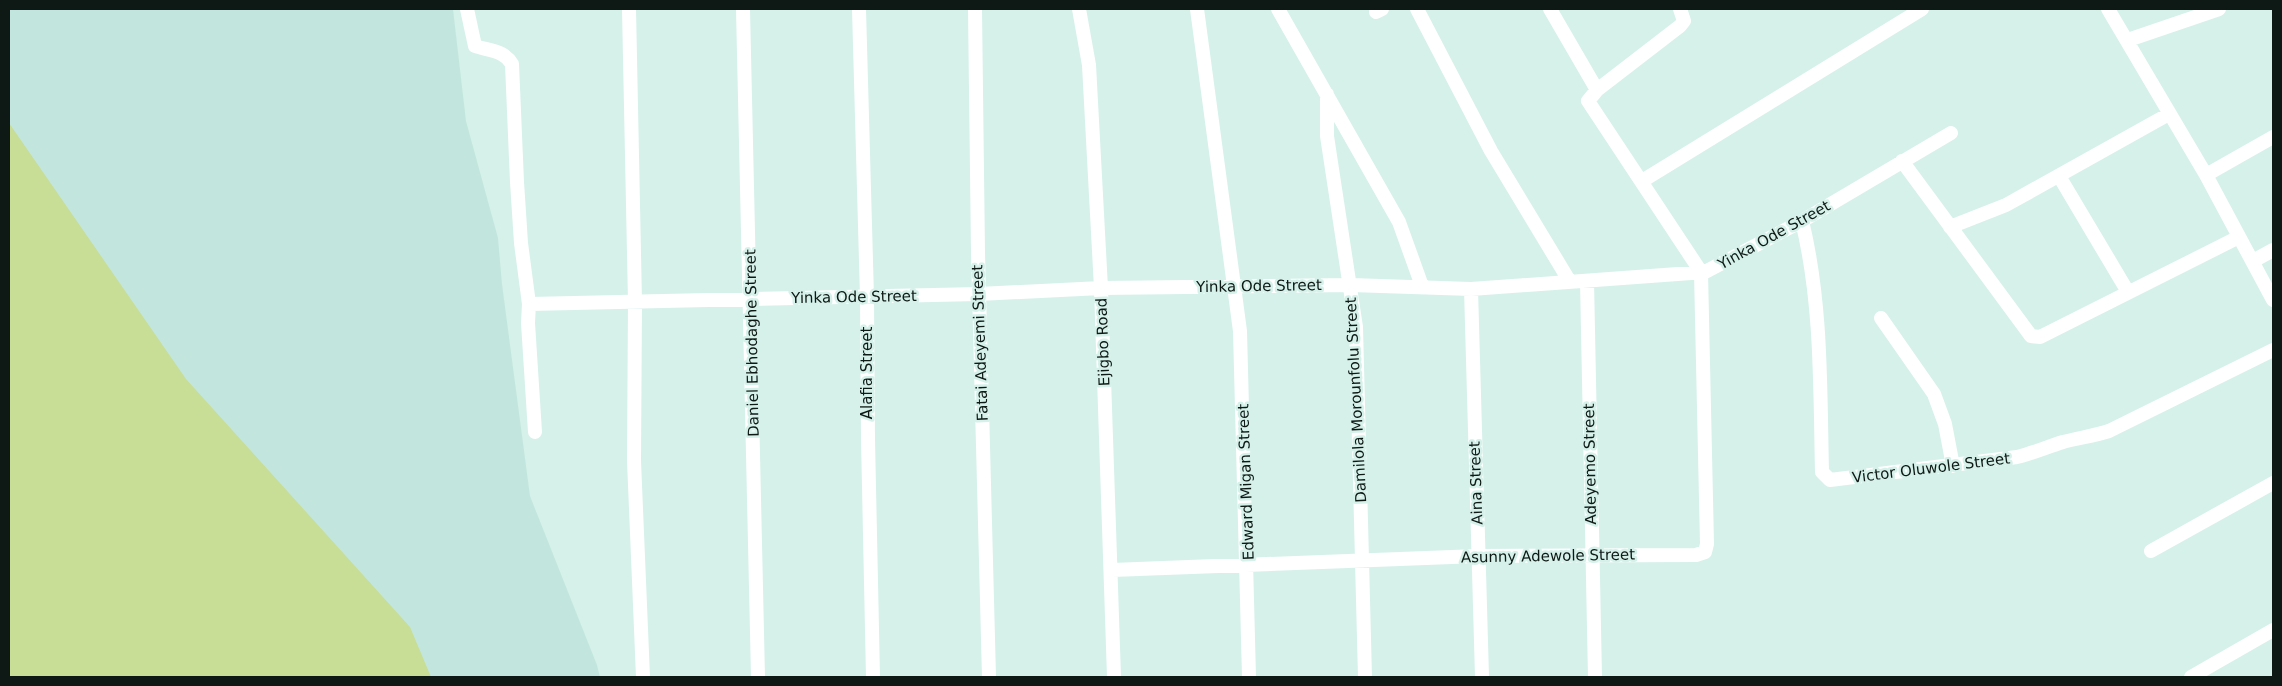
<svg xmlns="http://www.w3.org/2000/svg" width="2282" height="686" viewBox="0 0 2282 686" font-family="'DejaVu Sans',sans-serif">
	<rect width="100%" height="100%" fill="#d6f1ea"/>
	<path fill="#c2e6dd" d="M9,9h444l13,112 32,117 4,46 28,212 67,169 3,12h-591z"/>
	<path fill="#c8dd96" d="M9,123l177,256 224,248 21,50h-422z"/>
	<g fill="none" stroke-linecap="round" stroke-linejoin="round">
		<path stroke="#fff" stroke-width="14" d="M467,9l8,37c14,5 29,4 37,18l5,118 4,61 8,61 -1,19 7,109
			M629,9l6,293 -1,159 9,216
			M743,9l15,668
			M859,9l8,288 1,142 5,238
			M975,9l3,244 11,424
			M1079,9l10,56 12,223 13,389
			M1197,9l43,322 9,346
			M1278,9l121,213 23,64
			M1417,9l74,142 79,131
			M1550,9l47,81
			M2108,9l98,166 67,125
			M1376,12l6,-3
			M2128,40l91,-31
			M1327,94v42l29,191 9,350
			M1902,161l129,175 9,1 199,-100
			M2206,175l67,-38
			M2059,176l69,116
			M1642,181l280,-172
			M1802,221c20,82 18,167 20,251l8,8 187,-23c16,-4 30,-10 46,-15 15,-4 31,-6 46,-11l164,-81
			M1950,227l56,-22 163,-91
			M2253,261l20,-11
			M1587,281l8,396
			M1471,289l11,388
			M529,304l450,-10 122,-6 250,-3 120,4 234,-17 97,-51 149,-88
			M1881,318l53,76 11,30 8,42
			M2151,551l122,-68
			M1112,570l366,-14 218,-1 9,-3 2,-8 -6,-272 -113,-171 9,-11 83,-64 4,-5 -4,-12
			M2191,677l82,-47"/>
	</g>
	<g text-anchor="middle" dominant-baseline="central" stroke-width="5" stroke-linejoin="round" paint-order="stroke">
		<g font-size="15" fill="#0e1815" stroke="#d6f1ea">
			<text transform="translate(1774 235) rotate(-29)">Yinka Ode Street</text>
			<text transform="translate(1259 286) rotate(-1)">Yinka Ode Street</text>
			<text transform="translate(854 297) rotate(-1)">Yinka Ode Street</text>
			<text transform="translate(1103 342) rotate(-92)">Ejigbo Road</text>
			<text transform="translate(752 343) rotate(-91)">Daniel Ebhodaghe Street</text>
			<text transform="translate(980 343) rotate(-92)">Fatai Adeyemi Street</text>
			<text transform="translate(867 373) rotate(-90)">Alafia Street</text>
			<text transform="translate(1356 400) rotate(-93)">Damilola Morounfolu Street</text>
			<text transform="translate(1590 464) rotate(-91)">Adeyemo Street</text>
			<text transform="translate(1931 468) rotate(-7)">Victor Oluwole Street</text>
			<text transform="translate(1246 482) rotate(-92)">Edward Migan Street</text>
			<text transform="translate(1476 483) rotate(-92)">Aina Street</text>
			<text transform="translate(1548 556) rotate(-1)">Asunny Adewole Street</text>
		</g>
	</g>
	<rect width="2282" height="686" fill="none" stroke="#0e1815" stroke-width="20"/>
</svg>
